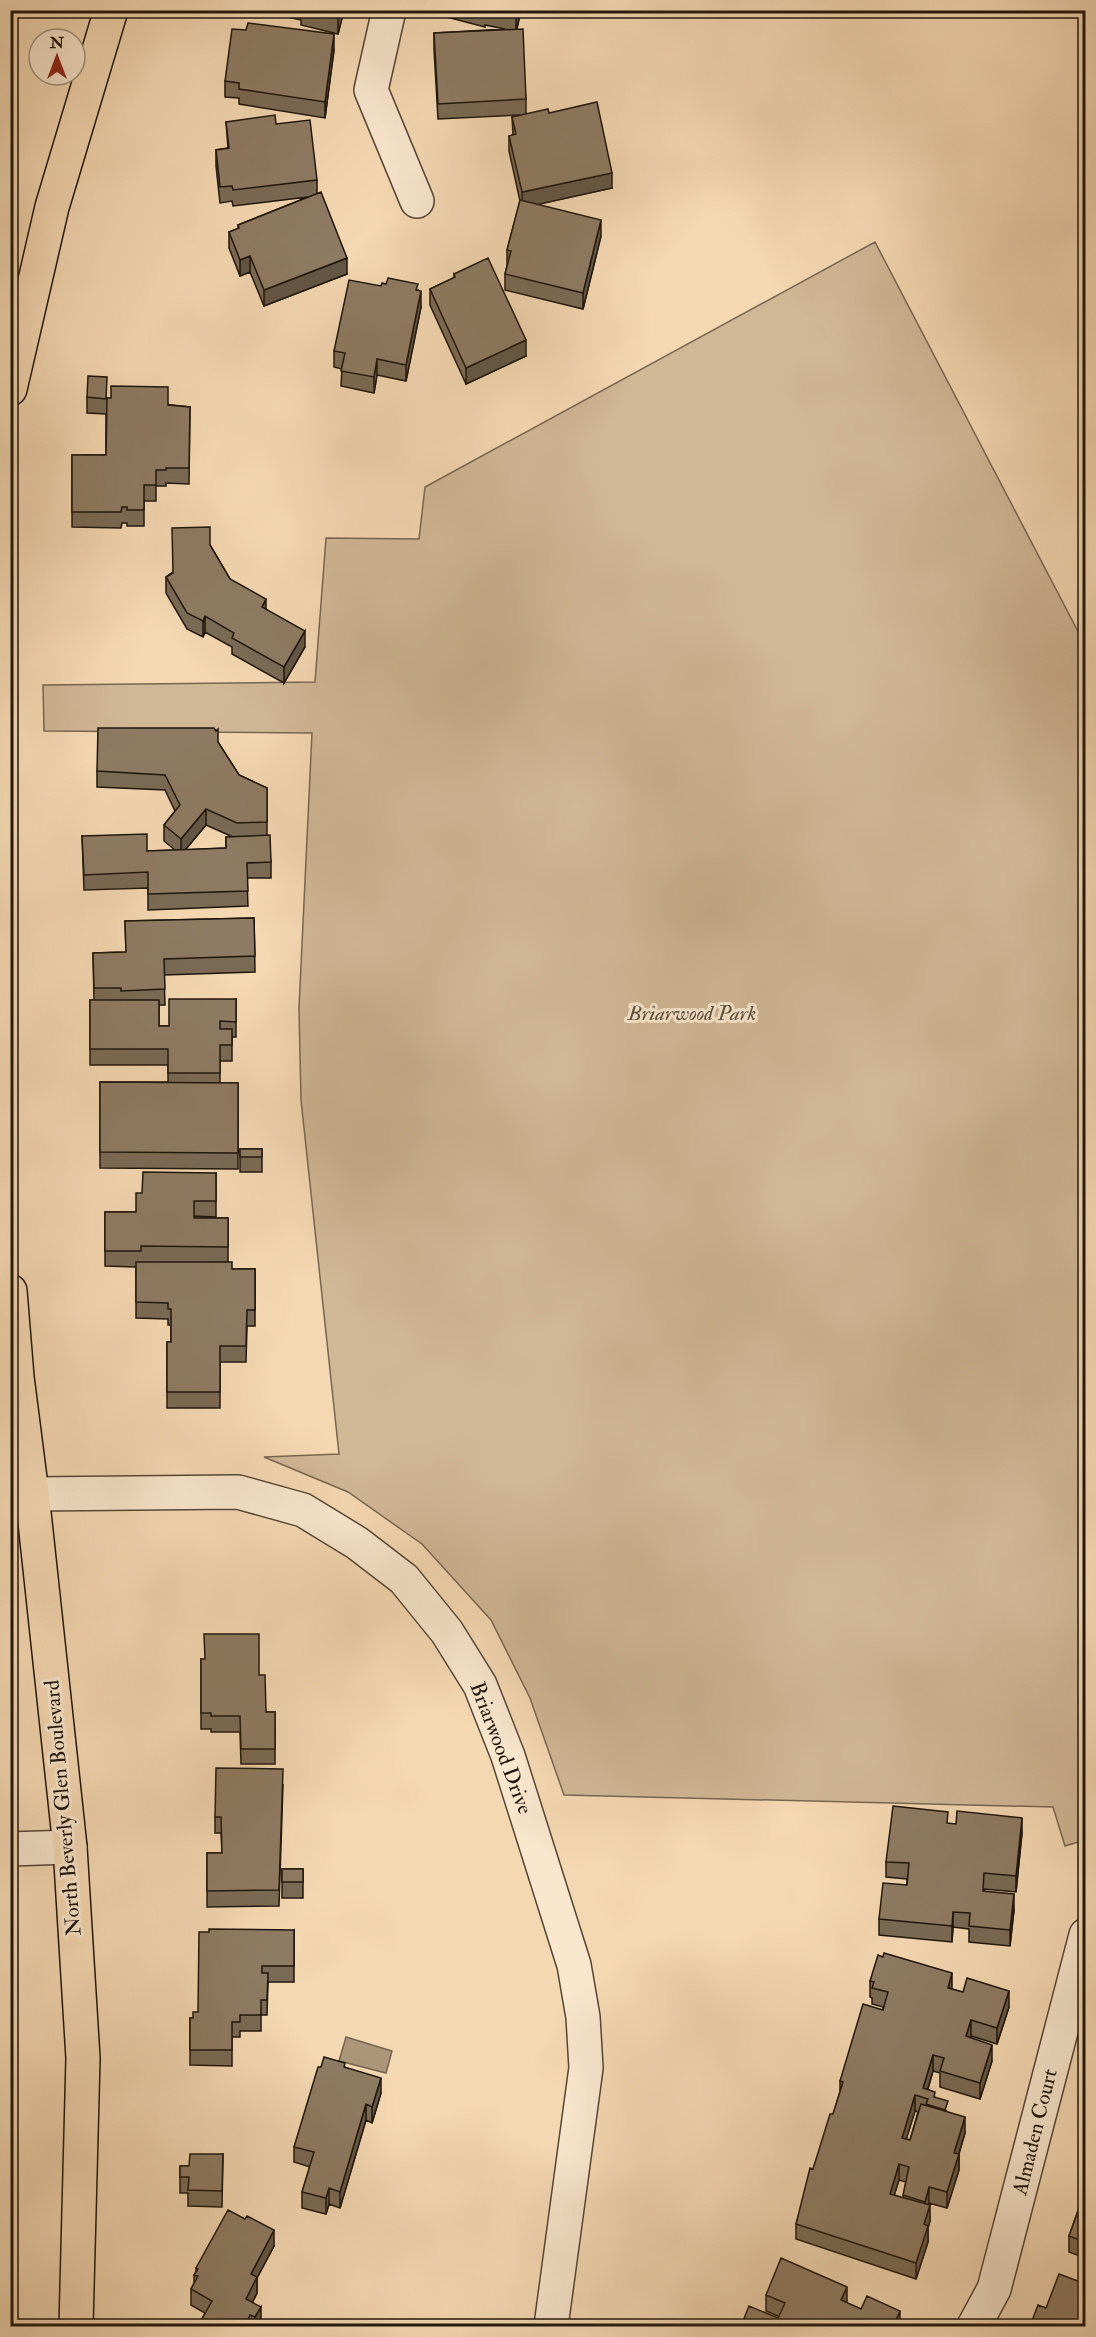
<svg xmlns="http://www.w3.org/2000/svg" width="1096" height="2337" viewBox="0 0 1096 2337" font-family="'IM FELL Double Pica',serif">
	<rect width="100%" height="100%" fill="#f4d8b2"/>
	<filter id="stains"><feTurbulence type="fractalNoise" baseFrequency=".00333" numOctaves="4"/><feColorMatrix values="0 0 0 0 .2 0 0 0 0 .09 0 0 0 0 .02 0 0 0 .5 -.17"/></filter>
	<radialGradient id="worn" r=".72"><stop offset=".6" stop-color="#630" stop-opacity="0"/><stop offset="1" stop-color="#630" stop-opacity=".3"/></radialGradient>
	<path fill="#d0b796" stroke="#786652" stroke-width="1.5" d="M875,242l210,403v1195l-20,6 -12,-39 -489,-12 -34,-97 -39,-78 -69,-76 -74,-52 -84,-35 75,-3 -38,-354 -2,-92 13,-275 -268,-2 -1,-46 272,-3 11,-144 93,1 6,-52z"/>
	<path fill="#ac967a" stroke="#74634e" stroke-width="1.5" d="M346,2037l46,14 -6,22 -47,-12z"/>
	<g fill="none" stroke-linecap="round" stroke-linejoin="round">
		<defs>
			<path id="minor" d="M389,10l-18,80 46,111
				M32,1494l206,-2 65,18 54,33 47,36 43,53 33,53 28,71 66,209 9,52 3,51 -35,258
				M10,1849l60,-2
				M974,2326l20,-37 92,-354"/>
			<path id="major" d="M10,389l42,-182 59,-197
				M10,1291l7,86 15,117 38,353 13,211 -7,268"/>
		</defs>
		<use href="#minor" stroke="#544636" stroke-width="36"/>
		<use href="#major" stroke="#1f160d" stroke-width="36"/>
		<use href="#minor" stroke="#f8e6cd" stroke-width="33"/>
		<use href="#major" stroke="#f4d8b2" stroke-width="33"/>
	</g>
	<path fill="#7a6a55" stroke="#1f160d" stroke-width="1.5" fill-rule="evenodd" d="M256,10h88l-6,24 -37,-9v-5z
		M431,10h90l-4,19 9,70v15l23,-1 63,75 -74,16 63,32 -18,73 -78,-19v-16l2,-8v-16l13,-49 -11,-50v-15l4,-1 -1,-18 8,-2 -82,4 -4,-70v-16l71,-4 -20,-4v2l-54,-14z
		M334,50l-9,68 -86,-14v-6l-14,-1v-16z
		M226,122l50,2 41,56v14l30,80 -83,32 -14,-34 -10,4 -11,-28v-16l9,-3v-4l70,-28 -75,9 -1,-5 -12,2 -4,-37v-16l12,-2z
		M454,274l72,82 -60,28 -36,-79v-16l24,-11z
		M418,290l3,17 -15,74 -29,-6 -3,18 -33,-7 1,-17 -8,-2v-16z
		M87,397l20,1 83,9 -1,77 -23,-1v3h-10v15h-12v25h-17v-3h-5l-1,5 -49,-1v-72h34v-41l-19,-1z
		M210,545l20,34 36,31 39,37 -21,36 -52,-29v-7l-27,-15 -2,5 -16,-8 -21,-36v-16z
		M218,742l21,33 28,13v47l4,27v16h-24l1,28 -100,4v-22l-64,2 -2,-54 65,15 28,-1 -11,-9v-16l11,-14 -10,-21 -68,-3v-16zM206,825l27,12h-7v11l-41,2z
		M254,918l1,54 -91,3 1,30h-6v21h10l67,-27v38h-4v24h-12v22h18v86l-138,-1v-86h68v-17h-78v-65h4l-1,-47 33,-1 -1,-31z
		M240,1149h22v23h-22z
		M216,1173v44l-22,-1v2h34v44l4,7h23v57h-8l-1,36h-26v46h-53v-66h4v-17h-3v-6l-32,-1v-51l-31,-1v-54h31l6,-19z
		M201,1659l58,16 7,37h9v52h-34l-1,-32h-29v-3h-10z
		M283,1785l-4,121 -72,1v-54h15l-1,-20h-6v-16z
		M948,1824l74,9 -6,59 -32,-3v2l30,19 -4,36 -41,-4v-13l-16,-2 -1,15 -73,-7v-16l28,-34v-6l-21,-2v-15z
		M282,1869h21v29h-21z
		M294,1930v52h-26l-1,33h-6v16h-21v6h-8v29l-42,-1v-47h3l5,-6z
		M870,1981l82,8 57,18 -12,37 -26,-8 -1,2 22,23 -12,38 -40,-12v-14l-7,-2 -5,18 37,44 -6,21v16l-12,38 -18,-5 1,18 -2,7v14l-12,37 -120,-40v-15l17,-55 20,-55 7,-22v-11l43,-71v-3l-11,-3v-6l-2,-1zM915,2111l3,1 -8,28 -4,-1zM899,2180l7,2 -3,16 -9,-3z
		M321,2067h24l36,26 -9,30 -6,-3 -26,88 -11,-4 -3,10 -24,-6v-16l8,-25 -16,-5v-15z
		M223,2154l-1,53 -34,-1v-13h-8v-27h9z
		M1086,2178v96l-6,-2v-16l-11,-4v-16l16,-45z
		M274,2246l-17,32v15l-5,10 9,20 -2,3h-61l7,-13 -14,-8v-16l3,-6v-8l2,-3v-4z
		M766,2295l81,8 53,23 -122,-8v-2l-12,-5z"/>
	<path fill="#635645" stroke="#1f160d" stroke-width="1.5" d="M340,10h4l-6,24v-16z
		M518,10h3l-5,22v-16z
		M334,34v16l-9,68v-16z
		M612,173v15l-90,20v-16z
		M601,220v16l-18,73v-16z
		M250,256v16l-10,4v-16z
		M347,258v16l-83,32v-16z
		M421,291v16l-15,74v-16z
		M526,340v16l-60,28v-16z
		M377,359v16l-3,18v-16z
		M266,599v16l-4,-8z
		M205,616v16l-2,5v-16z
		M305,631v16l-21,36v-16z
		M206,809v16l-25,30v-16z
		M1022,1818v15l-6,59v-16z
		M1014,1894v16l-4,36v-16z
		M953,1912v15l-1,15v-16z
		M952,1973v16l-4,-1z
		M1009,1991v16l-12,37v-16z
		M971,2020v16l-5,16v-16z
		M992,2045v16l-12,38v-16z
		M933,2055v16l-8,27 -2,-10z
		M381,2078v15l-9,30v-16z
		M915,2095v16l-13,42v-15z
		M366,2104v16l-26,88v-16z
		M965,2117v16l-11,36v-16z
		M959,2154v16l-12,38v-16z
		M899,2164v16l-9,29v-15z
		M929,2187v16l-4,15v-16z
		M329,2188v16l-3,10v-16z
		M930,2205v16l-2,7v14l-12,37v-16l8,-39z
		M274,2230v16l-17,32v15l-11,22v-16l5,-25z
		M847,2287v16l-6,-3z
		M261,2307v16l-2,3h-4v-9z
		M900,2311v15h-7z"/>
	<path fill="#8e7b63" stroke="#1f160d" stroke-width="1.5" d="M305,10h35l-2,8z
		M492,10h26l-2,6z
		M248,23l86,11 -9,68 -86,-13v-6l-14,-2 7,-52 14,1z
		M523,29l3,70 -88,5 -4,-71z
		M597,102l15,71 -90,19 -13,-56 7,-2 -4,-17 36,-8 1,4z
		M275,115l1,9 34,-4 7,60 -84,10 -1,-4 -12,1 -4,-37 13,-2 -3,-26z
		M321,192l26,66 -83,32 -14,-34 -10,4 -11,-28 10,-4 -1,-3z
		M520,200l81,20 -18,73 -78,-19 6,-23 -4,-1z
		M488,258l38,82 -60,28 -36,-79 25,-12 -1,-3z
		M388,278l30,6 -2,6 5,1 -15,74 -29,-6 -3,18 -33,-6 4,-18 -11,-2 15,-71 32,6 1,-3 4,1z
		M88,376l19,1 -1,22 -19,-2z
		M111,386l57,1v18l22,2 -1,61h-23v2h-10v15h-12v25h-17v-3h-5l-1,5h-49v-57h34l1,-57h4z
		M210,527v18l20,34 36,20 -4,8 43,24 -21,36 -52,-29 2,-5 -29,-17 -2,5 -16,-8 -21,-36 7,-4 -1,-45z
		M98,728h116l2,3 2,-2v13l21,33 28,13v34l-30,1 -31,-14 -25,30 -17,-14 16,-20 -15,-30 -68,-4z
		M147,834v17l79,-3v-11l44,-2 1,27 -24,1 1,28 -100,3v-22l-64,3 -2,-39z
		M254,918l1,38 -91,3 1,30 -44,2v-3h-27l-1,-35 33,-1 -1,-31z
		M169,999h67v23l-16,-1v8h12v16h-12v28h-52v-24h-78v-49h69v26h10z
		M100,1082l138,1v70l-138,-1z
		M240,1149h22v8h-22z
		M143,1172l73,1v28h-22v17h34v29l-87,-1v5h-36v-39h31v-19h6z
		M136,1262h96v7h23v41h-8l-1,36h-26v46h-53v-50h4v-33h-3v-6l-32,-1z
		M204,1634h55v41h6l1,37h9v37h-34l-1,-33h-29v-3h-10v-54h4z
		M216,1768l67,1 -4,121 -72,1v-38h15l-1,-36h-6z
		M893,1806l55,6 -1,11 9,1 1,-13 65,7 -6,58 -32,-3 -1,18 31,3 -4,36 -41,-4 1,-13 -17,-1 -1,14 -73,-7 4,-36 24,2 2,-22 -23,-1z
		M282,1869h21v13h-21z
		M209,1929l85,1v36h-32v7h6l-1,27h-6v15h-21v7h-8v28h-42v-32h3v-6h5l1,-80h10z
		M884,1953l68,20 -4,15 15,4 4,-14 42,13 -12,37 -26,-8 -5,16 26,9 -12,38 -40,-12 4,-13 -11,-3 -10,33 12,4 -1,5 14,4 -3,9 -19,-6 2,-5 -13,-4 -13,43 8,2 11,-36 44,13 -11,36 5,1 -12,38 -18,-5 -4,15 -22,-7 6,-28 -10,-3 -9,30 40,11 -6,19 4,2 -12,37 -120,-39 14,-56 3,1 17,-55h3l10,-32 -3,-1 23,-77 20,6 5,-18 -16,-4 2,-6 -4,-1 8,-26 5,2z
		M324,2057l21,6 -1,4 37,11 -9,29 -6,-3 -26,88 -11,-4 -3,10 -24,-6 12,-40 -20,-5 24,-80h3z
		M190,2154h33l-1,37 -34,-1 1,-13h-9v-11h9z
		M1086,2189v70l-6,-2 5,-15 -16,-6z
		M228,2210l17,9 2,-3 27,14 -23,44 6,3 -11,22 15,8 -6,10 -5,-2 -2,5 5,1 -3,5h-52l14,-25 -21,-12 7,-13 -4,-1 4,-6 -2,-1z
		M781,2258l66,29 -6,13 20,9 6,-13 33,15 -7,15h-152l8,-20 29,12 7,-15 -19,-8z
		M1059,2274l27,10v42h-56l8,-21 8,3z"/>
	<g text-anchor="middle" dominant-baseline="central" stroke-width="6" stroke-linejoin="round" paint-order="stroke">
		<g font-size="21" font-style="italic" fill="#5d4e3d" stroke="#f8e6cd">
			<text x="692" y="1013">Briarwood Park</text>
		</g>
		<g font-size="21" fill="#1f160d" stroke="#f8e6cd">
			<text transform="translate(501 1748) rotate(69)">Briarwood Drive</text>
			<text transform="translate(63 1808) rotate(-95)">North Beverly Glen Boulevard</text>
			<text transform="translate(1035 2132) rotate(-76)">Almaden Court</text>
		</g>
	</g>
	<rect width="1096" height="2337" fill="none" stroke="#f4d8b2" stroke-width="36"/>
	<rect x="12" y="12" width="1072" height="2313" fill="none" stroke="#1f160d" stroke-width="3"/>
	<rect x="18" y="18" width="1060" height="2301" fill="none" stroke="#1f160d" stroke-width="1.5"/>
	<g transform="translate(57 57)"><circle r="28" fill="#f8e6cd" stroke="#a19380" stroke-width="1.5"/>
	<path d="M0-4.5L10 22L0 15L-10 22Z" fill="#8f2418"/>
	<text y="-9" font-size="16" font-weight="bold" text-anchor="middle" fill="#1f160d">N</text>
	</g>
	<rect width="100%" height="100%" filter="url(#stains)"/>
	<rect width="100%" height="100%" fill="url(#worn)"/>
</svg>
